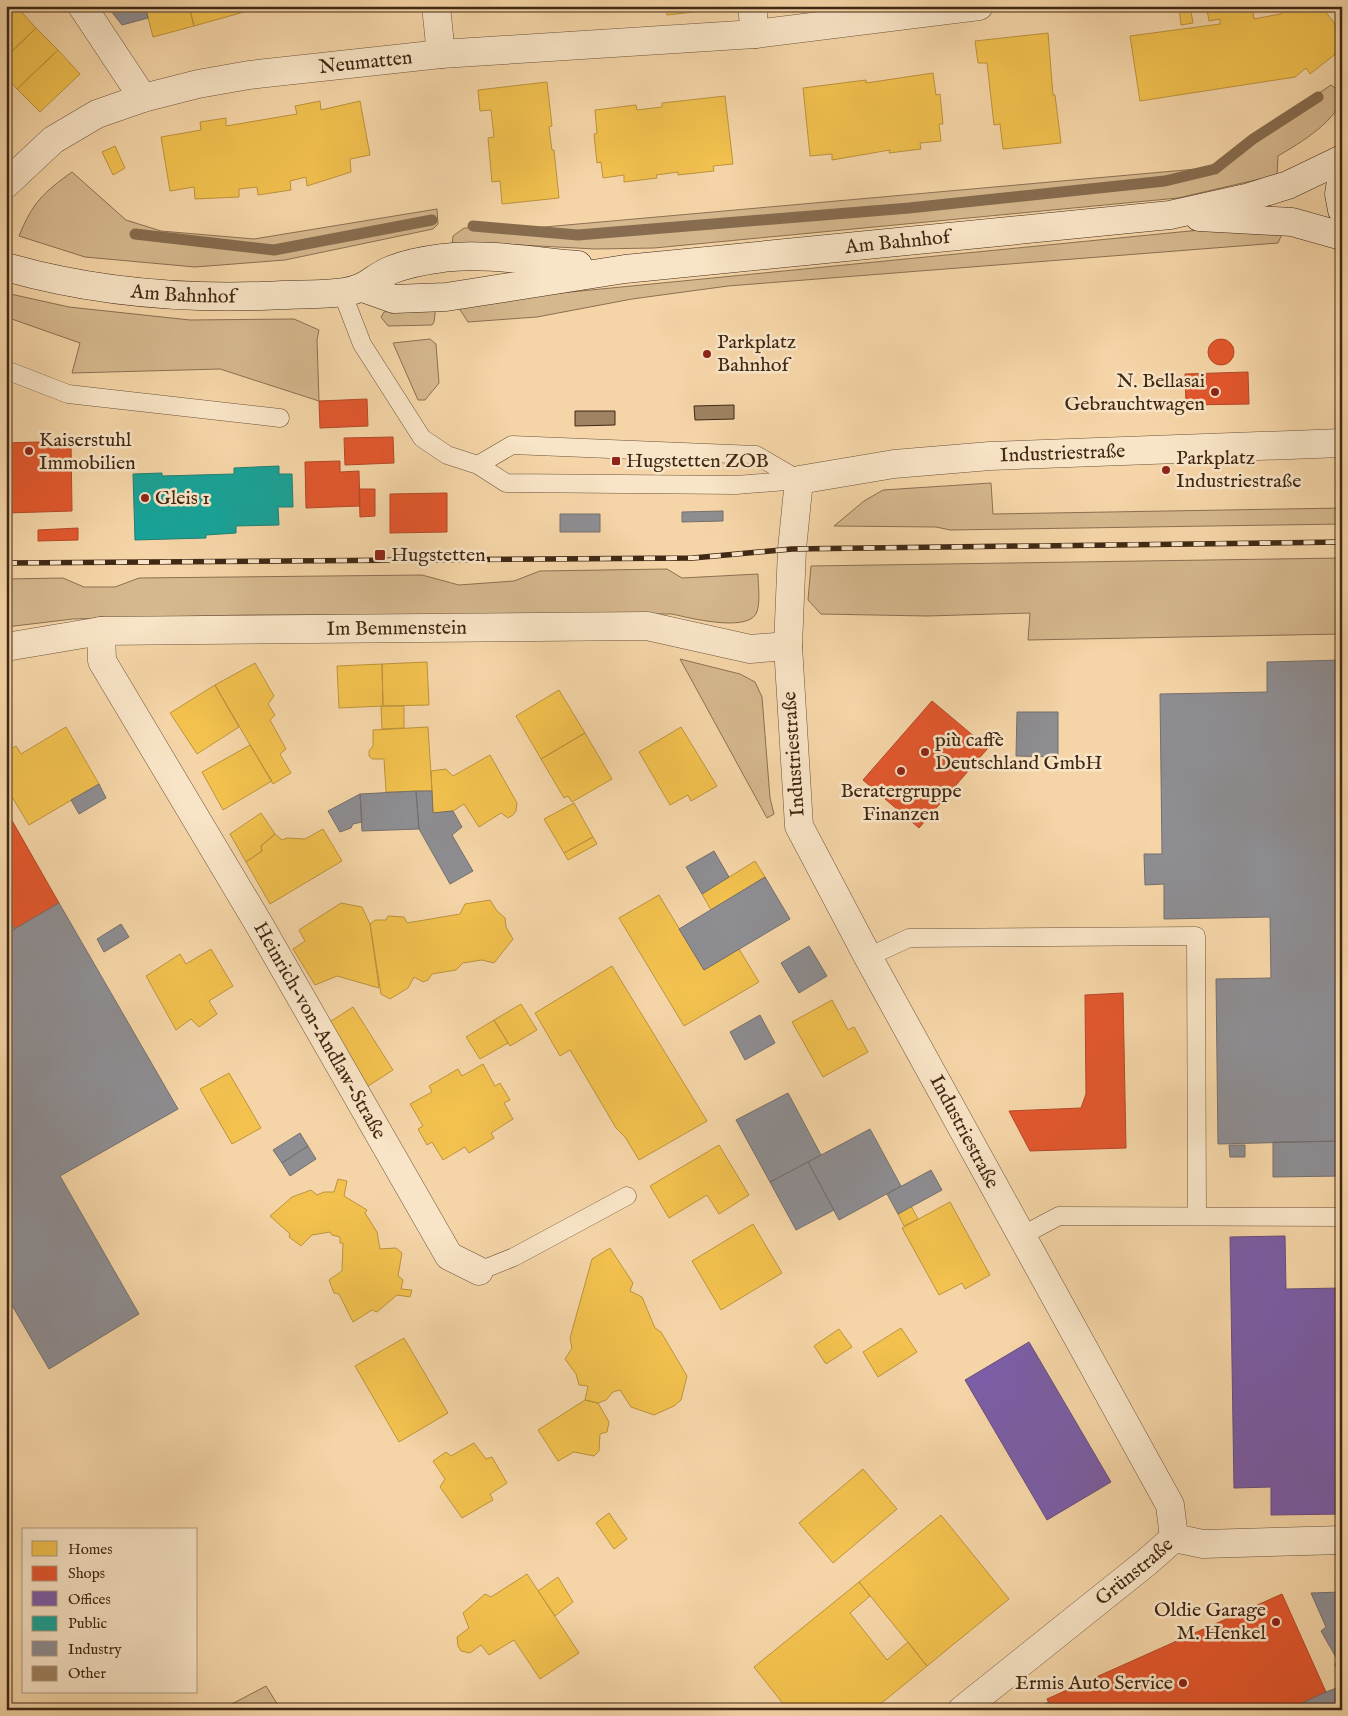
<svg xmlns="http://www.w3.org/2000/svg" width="1348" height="1716" viewBox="0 0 1348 1716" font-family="'IM FELL English',serif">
	<rect width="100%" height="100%" fill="#f5d5a7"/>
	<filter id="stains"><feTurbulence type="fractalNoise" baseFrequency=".004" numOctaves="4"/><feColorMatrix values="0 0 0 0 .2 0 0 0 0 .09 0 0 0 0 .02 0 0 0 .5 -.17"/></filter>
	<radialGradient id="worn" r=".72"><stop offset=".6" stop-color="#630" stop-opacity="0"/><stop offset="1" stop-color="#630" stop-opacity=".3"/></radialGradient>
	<path fill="#d6b88e" stroke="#8b7052" d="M1331,85l11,8c0,26 -44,51 -64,63l-1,19 -99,23 -524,50 -59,1 -113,-6 -30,3 1,-10 11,-8h9v-4l60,4 675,-60z
		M72,172l54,48 35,11 93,8 183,-30 1,15 -5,5 -148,31 -90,7 -110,-10 -66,-21c14,-34 24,-43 53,-64z
		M1200,230l83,2 -5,11 -550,43 -96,13 -95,18 -69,5 -9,-14v-5z
		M6,293l63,14 121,13 104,-1 25,11 -2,10 2,61 -99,-32 -148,4 8,-30 -74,-26z
		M436,306l-2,16 -2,3 -44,1 -7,-9 3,-5z
		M430,339l6,5 3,39 -14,17h-7l-25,-57z
		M991,483l2,31 349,-6v16l-392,6 -14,-3 -102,-1 30,-25 19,-11z
		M1342,558v76l-314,6 2,-27 -103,3 -106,-2 -13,-14 3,-34z
		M667,569l15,9 76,-4c0,11 3,30 -2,40 -11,18 -66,4 -84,0l-426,1 -173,4 -67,8v-48l57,-1 21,9h31l24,-9 283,-3 37,10 55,-4 26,-10z
		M680,659l60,15 15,8 7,15 8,101 4,16 -7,4z
		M266,1686l15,24h-48l-3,-5z"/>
	<path fill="#f2c14e" stroke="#bd933d" d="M16,6l20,22 -30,29v-42z
		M145,6h44l5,20 -41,11z
		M189,6h53l2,6 -50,14z
		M470,6h63v1l-63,4z
		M666,6h36l1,5 -36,4z
		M1179,6h11l3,17 -12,2z
		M1233,6h19l2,13 26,-5 10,-8 6,7 8,-7h17l21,27v16l-32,25 -4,-6 -11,9 -155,24 -10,-65 90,-12v-5l-11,2 -2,-11z
		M36,28l22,22 -41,39 -11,-12v-20z
		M1048,33l5,62h2l6,48 -58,6 -3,-25 -6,1 -7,-62h-9l-3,-22z
		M58,50l22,24 -40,38 -23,-23z
		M933,73l3,22 4,-1 3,30h-4l2,17 -21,2 1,6 -32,4 1,-3 -58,10v-6l-22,2 -7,-68 63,-8v3z
		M547,82l5,44 -3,1 3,23h2l5,48 -57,6 -2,-23 -8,1 -4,-44 6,-1 -3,-27 -11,1 -2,-21z
		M725,96l8,68 -20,2 1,5 -36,4v-3l-22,3 1,3 -33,4v-7l-21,3 -2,-16 -4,1 -3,-29 3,-1 -2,-23 41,-5 1,5 25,-3v-4z
		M320,101l1,9 39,-9 10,54 -20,4 1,13 -44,14 -1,-9 -16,4 1,9 -33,5 -1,-8 -18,2v8l-44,2 -1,-12 -24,4 -9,-54 40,-7 -1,-8 26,-4v8l71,-12 -2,-8z
		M115,146l10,22 -12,7 -11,-23z
		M427,662l2,43 -46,1 -1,-42z
		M255,663l19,33 -6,8 7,11 -5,5 16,29 -6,5 11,19 -18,11 -58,-99z
		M382,664l1,42 -44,2 -2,-42z
		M215,685l24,42 -42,27 -27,-41z
		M559,690l26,43 -44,26 -25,-43z
		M381,706h23v22l-22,1z
		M66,727l33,57 -70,41 -23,-38v-35l10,-6 5,8z
		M428,727l4,64 -46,1 -2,-33h-12l-3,-3v-5l4,-5v-16z
		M681,727l36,59 -26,15 -3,-6 -18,10 -31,-53z
		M585,733l27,46 -40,23 -4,-6 -4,2 -23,-39z
		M250,745l22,36 -49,29 -21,-38z
		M490,755l27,48 -1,8 -3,4 -5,3 -7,-5 -22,14 -15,-23 -11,7 -20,2 -2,-42 15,-2 7,7z
		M574,803l19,34 -29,16 -20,-34z
		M261,813l14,21 -14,12 1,5 -16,11 -16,-28z
		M323,829l19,32 -72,43 -24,-42 16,-11 -1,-5 14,-12 7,6 5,-2 18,1z
		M593,837l4,7 -29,16 -4,-7z
		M755,861l10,16 -54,33 -9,-16z
		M659,895l45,75 35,-21 20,33 -75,44 -65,-108z
		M490,900l7,11 8,7 1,9 7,12 -19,24 -12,-3 -19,3 -7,7 -24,4 -4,6 -5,2 -9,-5 -6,11 -18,11 -9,-5 -11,-70 5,-4h11l2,-4 16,1 3,6 53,-9 5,-10z
		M341,903l21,4 8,17 9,64 -42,-12 -22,9 -22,-36 12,-8 -6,-11z
		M211,949l22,37 -24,15 8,13 -18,13 -8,-8 -15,11 -30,-54 34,-22 6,10z
		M612,966l95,155 -68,39 -14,-23 -9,-9 -46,-78 -10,6 -25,-43z
		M832,1000l16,30 6,-3 14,25 -45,25 -31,-55z
		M521,1004l16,26 -27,16 -16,-26z
		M353,1007l40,63 -25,16 -40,-63z
		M494,1020l14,23 -28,16 -14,-22z
		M483,1064l12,22 5,-3 10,17 -6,3 9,16 -22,14 3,5 -25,15 -4,-6 -22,13 -11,-18 -5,3 -9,-16 5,-3 -13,-22 22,-12 -3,-6 29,-17 4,7z
		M229,1073l32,55 -29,16 -32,-55z
		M719,1145l30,50 -30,19 -12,-19 -38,23 -19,-32z
		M338,1179l9,2 -3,15 23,14 -2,3 12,19 3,17 16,-1 6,5 -4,23 5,4 -2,9 11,1 -2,7 -13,-2 -20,17 -5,-2 -19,12 -14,-28 -5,-1 -5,-13 13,-9 1,-28h-3v-6l-8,-2 -2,-3 -18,3 -11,11 -12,-9 1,-3 -20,-18 22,-19 19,-7 6,5 7,-3h10z
		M950,1202l40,73 -25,14 -3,-6 -23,12 -37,-67z
		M911,1206l7,13 -14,7 -6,-12z
		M753,1224l29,49 -61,37 -29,-49z
		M610,1248l23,35 -3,8 12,6 13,31 6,4 26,44 -6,24 -7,6 -20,9 -23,-8 -11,-17 -7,2 -7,8 -8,3 -13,-3 3,-14 -9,-1 -3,-11 -11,-15 7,-11 -2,-10 22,-79z
		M901,1328l16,24 -39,25 -15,-25z
		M839,1329l13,18 -26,17 -12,-18z
		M404,1338l44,75 -49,29 -44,-76z
		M585,1400l13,3 11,19 -2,10 -7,2 -1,17 -5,5 -20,-4 -16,9 -20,-31z
		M474,1443l12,16 6,-2 15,26 -17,11 3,6 -31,18 -22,-31 5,-8 -12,-18 13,-9 5,4z
		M863,1469l34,40 -64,54 -34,-40z
		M609,1513l18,26 -13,10 -18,-26z
		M941,1515l68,84 -82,67 -68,-84z
		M527,1574l52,79 -39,26 -26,-39 -25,15 -8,-10 -11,8 -9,-2 -3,-5 -1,-9 12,-9 -6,-15 22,-19 6,3z
		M558,1577l15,25 -18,14 -17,-25z
		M859,1582l11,14 -20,17 37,47 21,-18 19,24 -54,44h-85l-34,-43z"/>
	<path fill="#e4572e" stroke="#b34926" d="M1208 352a13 13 0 1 1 26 0a13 13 0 1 1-26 0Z
		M1248,372l1,32 -63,1 -1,-31z
		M367,399l1,27 -48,2 -1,-27z
		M393,437l1,26 -49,2 -1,-27z
		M71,441l1,70 -66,2v-70z
		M340,461v11l19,-1 1,35 -54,2 -1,-46z
		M359,489h16v27l-15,1z
		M447,493v39l-57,1v-39z
		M78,528v12l-40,1v-11z
		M932,701l56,47 -69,80 -56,-48z
		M6,810l53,93 -44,26 -9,-15z
		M1123,993l3,155 -96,3 -21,-40 72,-3 5,-14 -1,-99z
		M1282,1594l44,98 -39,18h-235l-5,-11z"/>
	<path fill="#7b5ea7" stroke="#694e7b" d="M1285,1236l1,53 56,-1v226l-71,1v-28l-37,1 -4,-251z
		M1029,1342l82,140 -64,38 -82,-140z"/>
	<path fill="#17a398" stroke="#237e71" d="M279,466v8h13l1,33h-15l1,18 -43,1v7l-30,2v3l-71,2 -2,-66 29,-1v3l72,-2v-6z"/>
	<path fill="#8d8d92" stroke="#766f6c" d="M107,6h38l3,12 -26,7z
		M723,511v10l-41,1v-10z
		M560,514h40v18h-40z
		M1342,660v481l-124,3 -2,-165 55,-1 -1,-61 -106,2v-35l-19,1 -1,-31h18l-2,-160 107,-2v-30z
		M1017,712h41v45l-42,-1z
		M99,784l7,14 -27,16 -8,-14z
		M416,791h16l1,22 20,-2 9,16 -10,8 21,36 -23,13 -31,-55z
		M416,791l3,38 -57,2 -2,-37z
		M360,794l2,28 -9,2 -2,4 -11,4 -12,-21z
		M714,851l15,26 -27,17 -16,-27z
		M765,877l25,42 -86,51 -25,-41z
		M59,903l119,206 -118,67 79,138 -90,55 -43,-74v-361z
		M6,914l9,15 -9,5z
		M121,924l8,13 -25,15 -7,-13z
		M809,946l18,30 -28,17 -18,-30z
		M760,1015l15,28 -30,17 -15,-28z
		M788,1093l33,62 -51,27 -34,-62z
		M870,1129l31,57 -62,34 -31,-58z
		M300,1133l8,13 -26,17 -9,-13z
		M1342,1141v35l-69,1v-35z
		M1229,1145h16v12h-15z
		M308,1146l8,13 -26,17 -8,-13z
		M808,1162l26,48 -38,20 -26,-48z
		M931,1170l11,20 -44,24 -11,-20z
		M1342,1592v88h-1l-6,-16 3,-3 -17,-30 5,-4 -15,-34z
		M1342,1686v24h-55l39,-18z
		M1049,1702l3,8h-14l-1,-2z"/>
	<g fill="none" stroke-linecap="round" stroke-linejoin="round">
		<path stroke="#876c4f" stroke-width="11" d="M473,226l105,9 331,-27 256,-27 50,-12 38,-30 65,-42
			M135,234l139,16 158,-30"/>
	</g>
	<path fill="#9e8261" stroke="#402815" d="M734,405v14l-39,1 -1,-14z
		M575,411h40v14l-40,1z"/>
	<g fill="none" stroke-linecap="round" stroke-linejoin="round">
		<defs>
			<path id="lane" d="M342,292l20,52 60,94 25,17 31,10 28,18 230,2 63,-5
				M6,370l62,24 212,24
				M478,465l34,-20 244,10 43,25
				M868,957l41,-19 287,-2 1,280
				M1021,1236l38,-20 283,1
				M479,1271l35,-14 113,-61"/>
			<g id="street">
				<path d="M82,6l61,92"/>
				<path d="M436,6l5,48"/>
				<path d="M752,6l3,28"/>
				<path id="s1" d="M6,184l47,-44 44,-26 46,-16 55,-14 51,-9 192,-21 314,-20 224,-28"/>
				<path id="s2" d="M101,631l1,30 158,265 189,330 30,15"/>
				<path id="s3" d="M6,647l95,-16 546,-5 103,23 38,-3"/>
				<path id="s4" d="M1174,1538l-4,-33 -302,-548 -69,-131 -11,-180 4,-97 7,-69 95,-16 96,-8 352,-13"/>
				<path d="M1174,1538l29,6 139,-4"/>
				<path id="s5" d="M962,1710l185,-148 27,-24"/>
			</g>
			<g id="secondary">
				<path d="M1342,175l-3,19 3,16"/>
				<path d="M1199,217l93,5 50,14"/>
				<path id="s6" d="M6,267c91,26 183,33 277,28 20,-1 41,0 61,-3 23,-3 28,-14 47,-22 15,-6 36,-10 52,-12 38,-6 96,4 135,7"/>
				<path id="s7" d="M363,288l31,11 52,-2 179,-28 545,-54 76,-17 42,-13 54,-26"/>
			</g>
		</defs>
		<use href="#lane" stroke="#6d533a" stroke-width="19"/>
		<use href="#street" stroke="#6d533a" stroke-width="29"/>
		<use href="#secondary" stroke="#402815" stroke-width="29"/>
		<use href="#lane" stroke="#f8e4c6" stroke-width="18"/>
		<use href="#street" stroke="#f8e4c6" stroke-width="28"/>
		<use href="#secondary" stroke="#f8e4c6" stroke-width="28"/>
		<defs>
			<path id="rail" d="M6,563l687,-5 99,-9 550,-7"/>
		</defs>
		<use href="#rail" stroke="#402815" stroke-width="5.5"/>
		<use href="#rail" stroke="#f8e4c6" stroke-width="4" stroke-dasharray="11" stroke-linecap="butt"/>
	</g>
	<g fill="#8f2418" stroke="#f8e4c6" stroke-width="2">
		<circle cx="707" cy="354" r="5"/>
		<circle cx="1215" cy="392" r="5"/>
		<circle cx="29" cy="451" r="5"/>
		<rect x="611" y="456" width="10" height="10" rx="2.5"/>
		<circle cx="1166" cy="470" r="5"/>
		<circle cx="145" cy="498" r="5"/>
		<rect x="374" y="549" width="12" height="12" rx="2.5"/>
		<circle cx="925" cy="752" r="5"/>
		<circle cx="901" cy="771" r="5"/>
		<circle cx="1276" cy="1622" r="5"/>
		<circle cx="1183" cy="1683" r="5"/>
	</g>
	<g text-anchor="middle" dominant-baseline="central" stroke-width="5" stroke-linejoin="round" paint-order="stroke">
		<g font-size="20" fill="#402815" stroke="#f8e4c6">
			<text stroke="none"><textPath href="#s1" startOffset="390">Neumatten</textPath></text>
			<text stroke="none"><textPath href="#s7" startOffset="540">Am Bahnhof</textPath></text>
			<text stroke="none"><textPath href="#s6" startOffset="180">Am Bahnhof</textPath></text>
			<text stroke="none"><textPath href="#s4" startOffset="1419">Industriestraße</textPath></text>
			<text stroke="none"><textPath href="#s3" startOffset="392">Im Bemmenstein</textPath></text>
			<text transform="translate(794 754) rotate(-94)">Industriestraße</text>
			<text stroke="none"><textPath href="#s2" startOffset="459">Heinrich-von-Andlaw-Straße</textPath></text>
			<text transform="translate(964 1132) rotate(62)">Industriestraße</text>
			<text stroke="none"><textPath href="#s5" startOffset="221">Grünstraße</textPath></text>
		</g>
		<g font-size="20" fill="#402815" stroke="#f8e4c6" text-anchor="start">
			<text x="717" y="342">Parkplatz<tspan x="717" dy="23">Bahnhof</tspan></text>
			<text x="1205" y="381" text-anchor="end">N. Bellasai<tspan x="1205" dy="23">Gebrauchtwagen</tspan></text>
			<text x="39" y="440">Kaiserstuhl<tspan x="39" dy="23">Immobilien</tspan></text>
			<text x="1176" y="458">Parkplatz<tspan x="1176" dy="23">Industriestraße</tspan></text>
			<text x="626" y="461">Hugstetten ZOB</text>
			<text x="155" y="498">Gleis 1</text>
			<text x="391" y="555">Hugstetten</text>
			<text x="935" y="740">più caffè<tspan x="935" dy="23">Deutschland GmbH</tspan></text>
			<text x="901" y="791" text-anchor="middle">Beratergruppe<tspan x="901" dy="23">Finanzen</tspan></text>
			<text x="1266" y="1610" text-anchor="end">Oldie Garage<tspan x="1266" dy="23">M. Henkel</tspan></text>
			<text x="1173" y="1683" text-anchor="end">Ermis Auto Service</text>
		</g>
	</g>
	<rect width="1348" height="1716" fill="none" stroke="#f5d5a7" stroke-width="25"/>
	<rect x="8" y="8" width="1333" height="1701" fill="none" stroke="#402815" stroke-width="2.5"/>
	<rect x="12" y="12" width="1323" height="1691" fill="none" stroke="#402815"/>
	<rect x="22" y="1528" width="175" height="165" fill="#f8e4c6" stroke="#ae997f"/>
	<rect x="32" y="1541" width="25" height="15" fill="#f2c14e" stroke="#ae997f"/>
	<text x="68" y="1554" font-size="15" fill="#402815">Homes</text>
	<rect x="32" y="1566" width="25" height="15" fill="#e4572e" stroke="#ae997f"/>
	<text x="68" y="1578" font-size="15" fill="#402815">Shops</text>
	<rect x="32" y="1591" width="25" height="15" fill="#7b5ea7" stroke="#ae997f"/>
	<text x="68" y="1604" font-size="15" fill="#402815">Offices</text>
	<rect x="32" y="1616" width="25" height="15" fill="#17a398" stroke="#ae997f"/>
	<text x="68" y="1628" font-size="15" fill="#402815">Public</text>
	<rect x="32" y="1641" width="25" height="15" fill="#8d8d92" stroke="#ae997f"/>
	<text x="68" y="1654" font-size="15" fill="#402815">Industry</text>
	<rect x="32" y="1666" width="25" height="15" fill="#9e8261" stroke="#ae997f"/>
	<text x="68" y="1678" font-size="15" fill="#402815">Other</text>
	<rect width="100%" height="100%" filter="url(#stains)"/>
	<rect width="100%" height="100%" fill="url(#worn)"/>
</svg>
